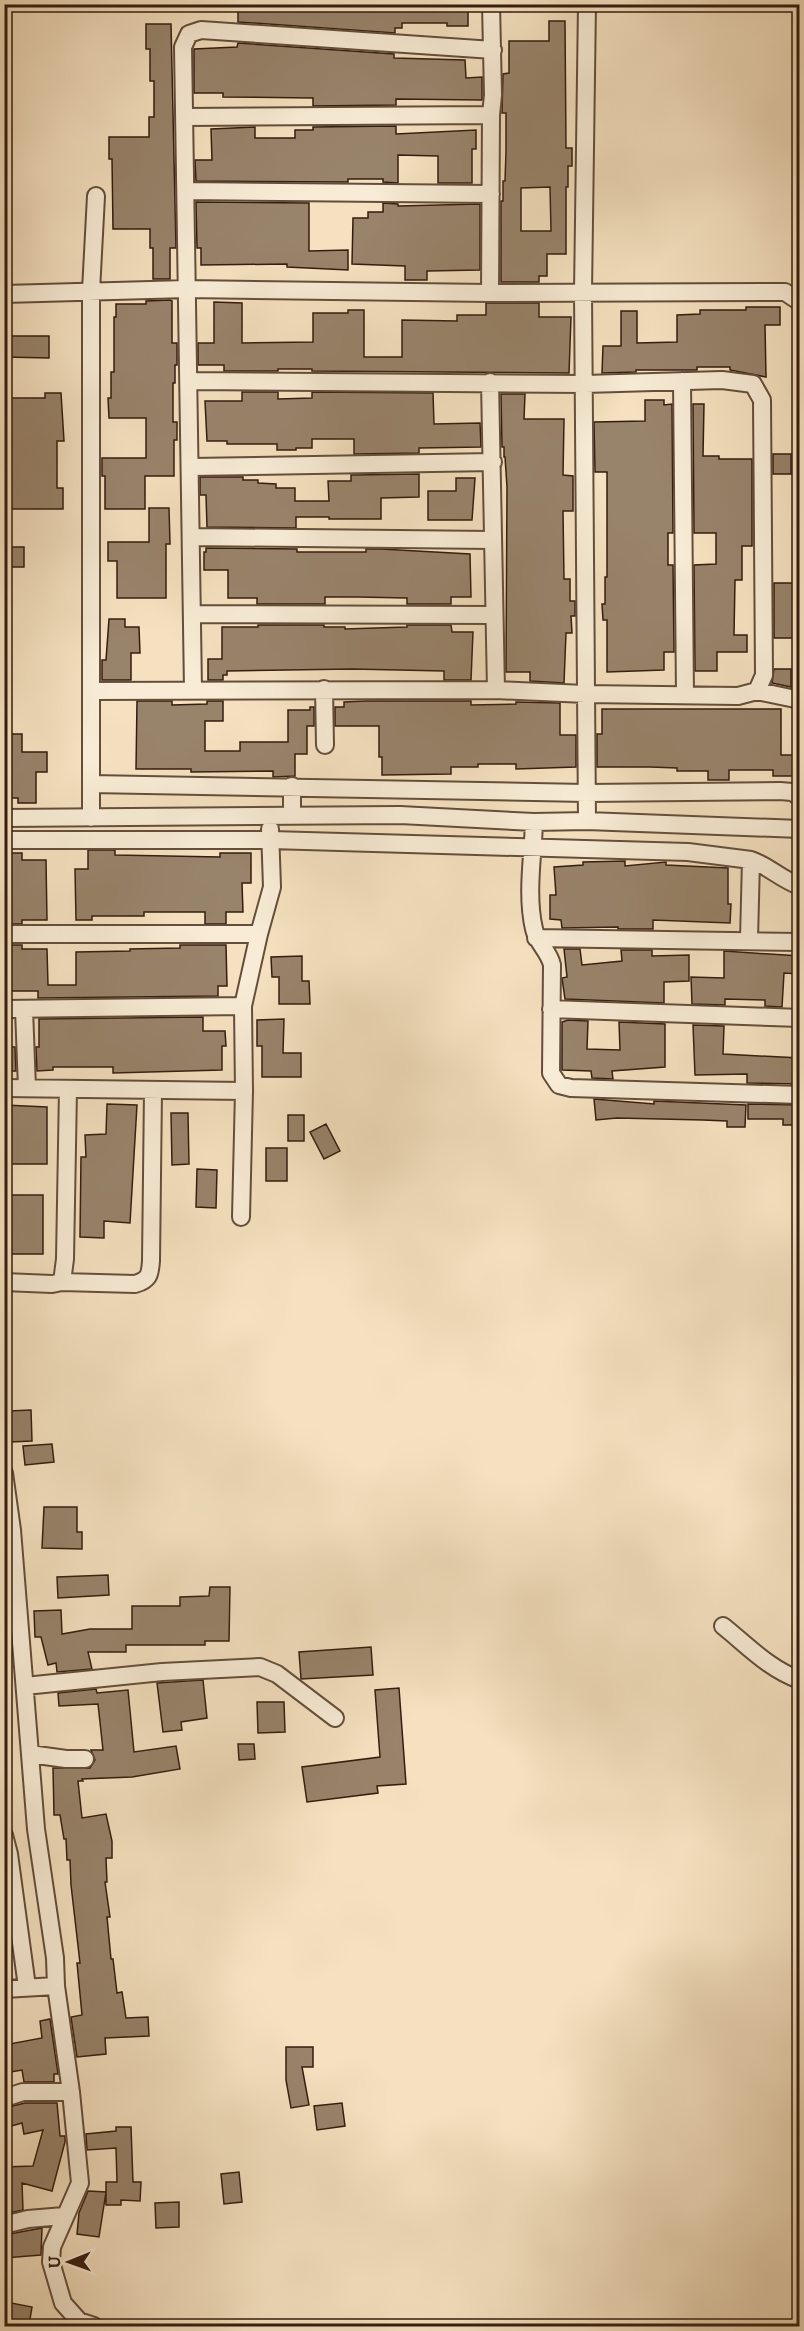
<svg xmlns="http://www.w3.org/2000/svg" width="804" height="2331" viewBox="0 0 804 2331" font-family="'IM FELL DW Pica',serif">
	<rect width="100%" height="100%" fill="#f5e1c0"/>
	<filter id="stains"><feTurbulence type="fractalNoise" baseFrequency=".00333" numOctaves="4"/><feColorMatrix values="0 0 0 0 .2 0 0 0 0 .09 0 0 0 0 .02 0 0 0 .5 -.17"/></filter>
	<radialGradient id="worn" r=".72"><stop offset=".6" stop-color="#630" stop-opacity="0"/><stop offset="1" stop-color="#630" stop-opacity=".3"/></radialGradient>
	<path fill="#98836b" stroke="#341d0f" stroke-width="1.5" fill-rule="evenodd" d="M238,4h230v22h-21v-3h-45v5h-7v5l-157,-11z
		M549,21h16l1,127h6v18h-4v21h-2v67h-19v22h-8v6h-38v-81h2v-20h2l1,-30v-38h-4l1,-39 6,-1v-32h40zM550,187l1,44h-30v-43z
		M146,24h25l5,224h-6v31h-17v-31h-3v-19h-37l-1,-70h-3v-22h40v-20h5v-36h-4v-32h-4z
		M238,43l156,11v4l71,2 1,18 16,-1v23l-86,-1v6l-83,1v-8l-90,-1v-4h-29v-44l43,-2z
		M396,126v8l80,-4v19h-4v34h-34v-27l-40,-1v28l-15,-1v-3h-35v3l-152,-1 -1,-21h17l-1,-31 44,-2v11h40v-8h18v-3z
		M196,202l113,1v48l39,-1v20l-61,-3v-3l-86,1v-17h-4z
		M383,203l15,1v2l82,-2v66l-53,1v9h-22v-14l-53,-2 1,-46h15v-6h15z
		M170,300l2,1v42h5v22h-2v18h-2v39h4v18h-3v36h-29v33h-40v-33h-3v-18h44v-40h-37l-1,-20h3v-26h3v-55h2v-13h30v-3z
		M214,302l28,1v40l71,-1v-29h35v-3h16v47h38v-37l55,1v-6h29v-12h53v14h32l-2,56 -257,-2v-2h-34v2h-54v-6h-26v-22h16z
		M746,307h34v18h-15l1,52 -36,-7v-3h-33v3h-61v2l-34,1 1,-27h18v-35h16v32l40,-1v-27l23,-1v-4h46z
		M4,336h45v22l-45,-1z
		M242,392h36v7l34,-1v-6l121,1 1,31 46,-1 1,24 -62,1v5l-65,1v-15h-42v9h-16v2h-19v-6h-50v-3h-20l-2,-40h37z
		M45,393h16l3,48h-7v47h6v21h-59v-111h41z
		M501,394h24l-1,25h40l-1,56 10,1v35h-10l1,68h6v22h5v15h-4l1,17h-6l-2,50 -34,-2v-9h-24l1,-185 -2,-30h-1v-10h-2z
		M645,400h19v5l8,-1 1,129h-5v32h5l1,87h-10v18l-57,2v-52h-4l-1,-16h3v-27h2v-105h-12l-1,-50 51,-1z
		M693,404h11l-1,52h16v3h33v87h-10v34h-7l-1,55h13v17h-30v19h-22l-1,-106 22,-1v-31h-22z
		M773,454h18v20h-18z
		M419,474v23l-38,1v21h-52v-2h-33v11l-89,-1 -1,-32h-6v-18h43v3h15v3l18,1v4h19v13h34l-1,-20h23v-6h3z
		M456,478h19l-3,42h-44v-29h28z
		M149,508h20l1,36h-4v54h-49v-37h-9v-19h41z
		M4,547h20v20h-20z
		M206,548l91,1v3h69v-3h15l89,5 1,43h-20v7h-44v-6l-49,-1h-33v7h-68v-6h-29v-28h-24v-18h2z
		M774,583h26l-1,55h-25z
		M109,619h16v8h14l1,26h-9v27h-29v-20h4z
		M258,625h66v2h21v2l62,-2v-2h44l1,7h21l-2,48h-27v-9l-92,-2 -125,2v4h-4v5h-15v-21h14v-32h36z
		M774,669h17v18l-19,-4z
		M137,701h35v4l35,-1v-3h16v20h-18v30h35v-9h48v-32h22v-3h4v19h-7v28h-12v22l-22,1v-6l-82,1v-3h-55z
		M366,701h105v4l45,-1v-2l44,1v32h16v32l-60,2v-5h-38v3h-27v7l-69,1v-18h-3v-31h-44v-19h9v-5z
		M602,709h179v46h19v21h-27v-6h-44v10h-21v-9h-31v-3l-27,-1h-53v-33h5z
		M5,734h17v18h25v20h-11v31h-18v-5h-14z
		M88,850h27v5l105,2v-4h31v30h-9l1,29h-17v12h-21v-12h-61v4h-52v4h-16l-1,-51h13z
		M5,853h17v7h24l1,60h-25v4h-15v-7h-3z
		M625,861v5l41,-4v3l62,3v36h3l-1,19 -77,-3v9h-35v-2l-56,1 -1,-8 -11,-1v-24h6l-2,-28 29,-2v-3z
		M7,945h15v4h25l1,36h28v-33l54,-1v-2l50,-1v-3h46l1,41h-9v10l-180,2v-7h-34z
		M564,949h16l2,16 40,-4 -1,-11h31v6l37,-1v26l-25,1v21l-99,-4 -3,-21 5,-1z
		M724,951l76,5v18l-16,-1 -2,34 -17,-1v-6l-40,-1v6l-33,-1 -1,-27 33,1z
		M302,956v25h7l1,23h-31v-27h-7l-1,-20z
		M203,1017v14h22l1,15h-4v24l-109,3v-6h-60v3l-16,1 -1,-24h3v-28z
		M284,1019l-1,34h18v24h-39v-31h-5v-26z
		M568,1020l20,1 -1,28 33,1 -1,-28 46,2v43l-53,4 1,8 -21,-1 -1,-7 -29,-1v-48z
		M693,1025l31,1 -1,28 77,4v26l-53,-1v-9l-52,1z
		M4,1047h11l1,24h-12z
		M594,1099l60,5v-3l92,4 -1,22h-18v-6l-24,-1 -86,-2 -21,2z
		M107,1104l30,1 -7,118 -26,-2v17l-24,-1 1,-80h5l-1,-22 21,-1z
		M748,1104l52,1v20h-17v-6h-35z
		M4,1105l43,2v57h-43z
		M171,1113h17l1,51 -17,1z
		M288,1115h16v26h-16z
		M326,1124l14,27 -16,8 -14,-27z
		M266,1148h21v33h-21z
		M197,1169l20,1 -1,38 -20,-1z
		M4,1195h39v59h-39z
		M31,1410l1,31 -22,1 -1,-31z
		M52,1444l2,18 -29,3 -2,-19z
		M44,1507h33v25h5v17l-40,-1z
		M108,1575l1,20 -51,3 -1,-21z
		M210,1587h20l-1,54h-24v4h-79v7h-38l4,17 -35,3 -1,-9 -8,2 -7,-28h-6l-1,-26 27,-1 1,24 28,-5h42v-23h48v-9l29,-1z
		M371,1647l2,28 -72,4 -2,-27z
		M203,1680l4,38 -26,4 1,8 -19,2 -6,-49z
		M399,1688l7,96 -29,2 1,7 -71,9 -5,-35 78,-10 -5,-67z
		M96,1689l1,4 31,-3 6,62 42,-6 4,23 -48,8 -50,2 1,2h-5l4,37 24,-4 6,27v17h-6l1,24h-2l5,35h-3l4,42h2l4,34 5,-1 4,26 22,-1 1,19 -44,2 1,16 -29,3 -6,-40 11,-2 -5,-52h3l-9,-78 -1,-25h-3l-1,-21h-2l-4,-24h-6l-1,-47h37l5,-8 -4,-10h12l-5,-46 -39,2 -1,-13z
		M257,1702h27l1,30 -27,1z
		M238,1744h16l1,15 -16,1z
		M50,2019l8,55h-4v8h-30l-2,-12 -18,3v-28l38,-7 -2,-17z
		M286,2047h27v20h-11l7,38 -18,3 -5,-28z
		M25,2103h32l3,33h5v6l-13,49 -30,-8 1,27 -19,4v-47l29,-1 10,-36 -19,4 -2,-11 -18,5v-20z
		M342,2103l3,23 -28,4 -3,-24z
		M116,2127h15l2,55h8l-1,19 -19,-1v5h-15v-23h11l-1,-34 -29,2 -1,-16 30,-3z
		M239,2172l3,30 -18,2 -3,-30z
		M88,2191l18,1 -7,45 -22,-3 2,-21z
		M179,2202v25l-23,1 -1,-25z
		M42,2228l-1,27 -37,3v-23z
		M11,2303l21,4 -3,18 -21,-4z"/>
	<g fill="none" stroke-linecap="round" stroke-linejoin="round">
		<defs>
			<path id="street" d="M184,117l307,-2
				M186,191l305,3
				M490,293l1,-178 2,-20 -2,-91
				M4,294l183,-5 303,4 295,-1 15,10
				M682,381l3,314
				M490,382l6,308
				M191,467l302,-5
				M192,537l300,3
				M194,614l299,1
				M193,689l-10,-642 6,-13 12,-4 292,20
				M324,689l1,56
				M91,691l405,-1 89,4 153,2 19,-5 7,-16 -2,-275 -9,-16 -31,-4 -137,4 -395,-3
				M757,691l43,9
				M91,784l495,9 194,-2 12,1 8,5
				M292,816v-30
				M4,818l396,-3 134,7 53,-1 213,8
				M91,818v-527l5,-95
				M587,821l-4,-529 4,-288
				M534,822c-1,35 -8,72 0,107 3,14 15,22 18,36l-1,108 8,12 12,3 229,7
				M4,840h267l417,12 63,8c18,6 29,19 49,26
				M4,934h255
				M536,938l264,4
				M749,939l2,-79
				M4,1009l239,-3
				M24,1009l3,79
				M551,1009l249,9
				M4,1088l240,3
				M241,1217l3,-126 -1,-85 16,-72 13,-47 -2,-58
				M4,1282l48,2 10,-2 3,-23 3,-170
				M62,1282l73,2c14,-4 15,-9 16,-23l2,-170
				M4,1473l8,57 24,299 19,129 1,28 15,106 9,91 -28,64 -1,15 12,41 16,18 15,5
				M723,1626c25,20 46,43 77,54
				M25,1686l137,-14 98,-5 17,7 58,44
				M30,1754l36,5h19
				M4,1835l5,19 18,133
				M4,1989l52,-3
				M4,2098l19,-6h48
				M4,2225l24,-6 36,-3"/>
		</defs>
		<use href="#street" stroke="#644e3b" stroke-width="20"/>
		<use href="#street" stroke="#f8ecd6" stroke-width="16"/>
	</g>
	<rect width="804" height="2331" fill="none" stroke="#f5e1c0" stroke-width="24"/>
	<rect x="6" y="6" width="792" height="2319" fill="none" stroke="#341d0f" stroke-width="3"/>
	<rect x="12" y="12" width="780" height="2307" fill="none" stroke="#341d0f" stroke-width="1.5"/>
	<g transform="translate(69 2262) rotate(269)" stroke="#f8ecd6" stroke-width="4.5" paint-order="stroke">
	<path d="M0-4.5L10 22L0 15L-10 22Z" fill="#341d0f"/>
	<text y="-9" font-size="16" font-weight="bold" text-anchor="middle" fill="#341d0f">U</text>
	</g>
	<rect width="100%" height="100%" filter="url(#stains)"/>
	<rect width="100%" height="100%" fill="url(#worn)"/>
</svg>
